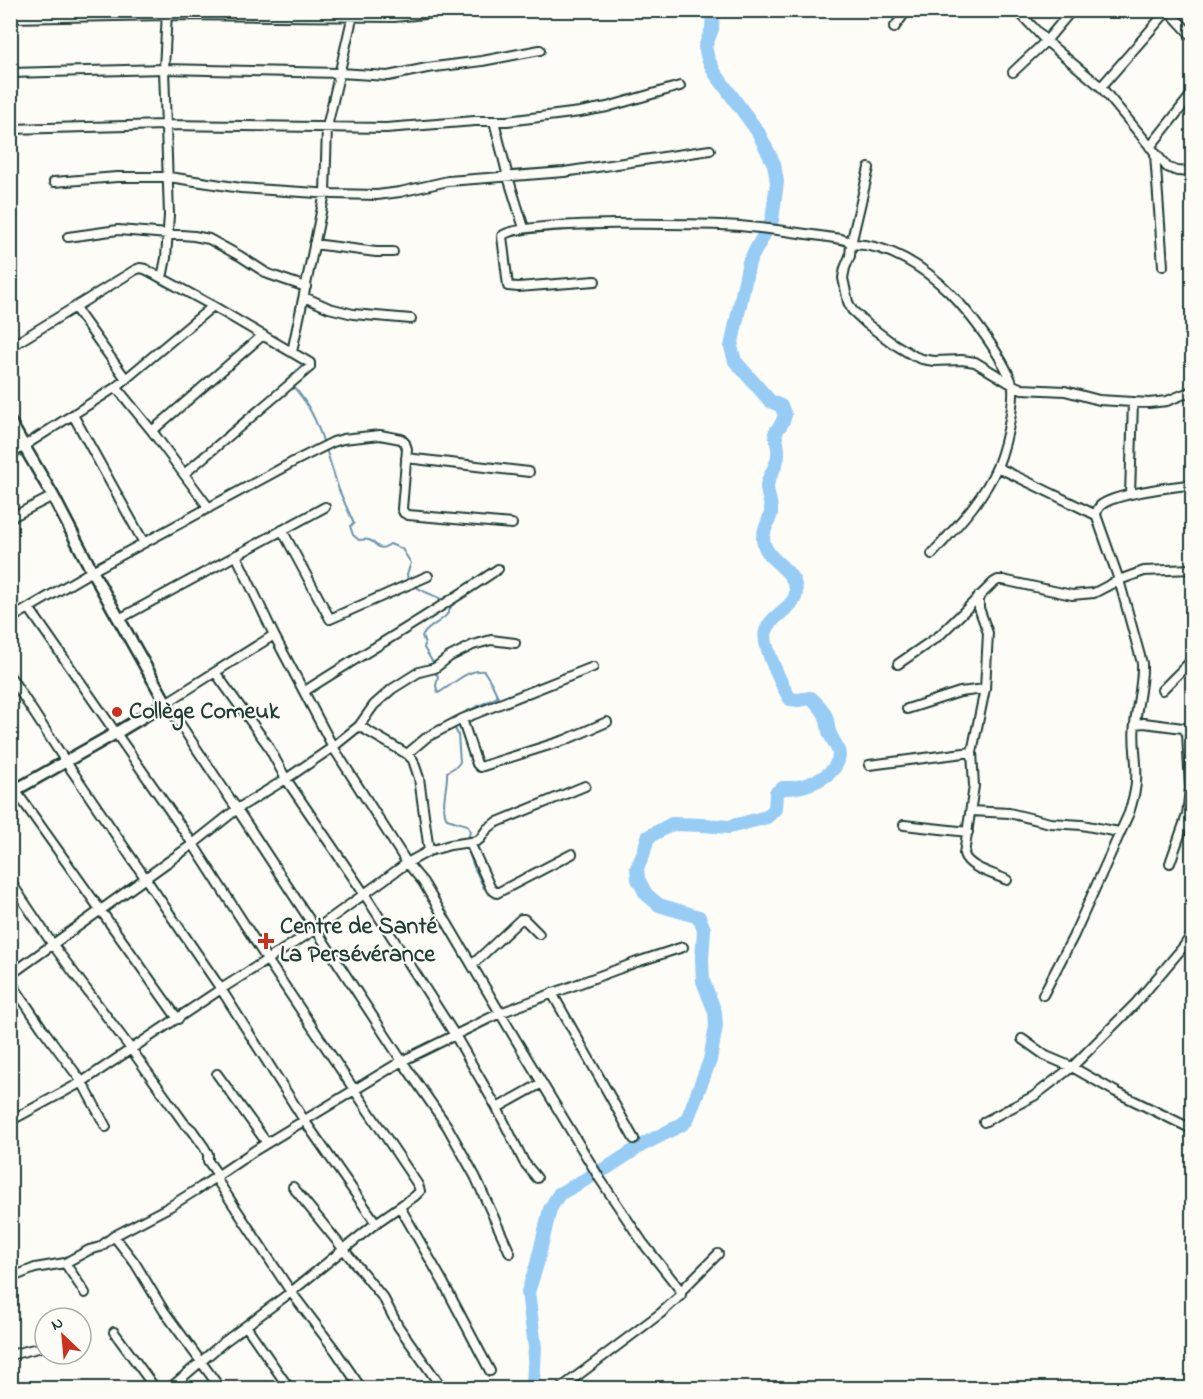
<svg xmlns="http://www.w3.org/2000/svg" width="1203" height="1399" viewBox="0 0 1203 1399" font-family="'Indie Flower',sans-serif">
	<rect width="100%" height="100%" fill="#fdfcf7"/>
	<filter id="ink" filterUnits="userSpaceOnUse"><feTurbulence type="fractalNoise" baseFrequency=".0167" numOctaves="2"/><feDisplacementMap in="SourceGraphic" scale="12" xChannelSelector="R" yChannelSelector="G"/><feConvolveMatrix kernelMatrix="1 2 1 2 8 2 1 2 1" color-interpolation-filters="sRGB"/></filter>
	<g filter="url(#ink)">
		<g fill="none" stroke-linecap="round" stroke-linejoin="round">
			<path stroke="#6793a8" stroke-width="2" d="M141,272l22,13 34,16
				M212,310l29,17
				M262,339l40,25 -1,2 -13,14 1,2
				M293,386c16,18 24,36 31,58
				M326,449l13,41 15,34 -4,2 3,9 6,5c2,0 7,-1 10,0 10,4 8,13 21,4l12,5 9,14 -4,11 1,7
				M415,586c10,8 26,10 36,20 -3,15 -21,17 -29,30l3,8 -1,4 11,18
				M434,672l4,4 -2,10 2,7c15,-8 28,-24 46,-22l7,11 7,15 -35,16 -6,5
				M453,724l5,11 2,27 -3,4 -10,6c1,15 -7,33 0,47l20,6 3,6 -2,9
				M466,845l8,22 10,21"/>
			<path stroke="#97ccf5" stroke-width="14" d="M532,1388l1,-3 2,-38 -7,-55 9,-28 13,-55 9,-15 51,-28 32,-21 39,-20 6,-5 23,-60 6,-34 -1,-14 -12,-31 -1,-21 2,-31 -5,-12 -40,-12 -13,-11 -8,-15 -1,-11 6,-13 5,-18 24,-13 31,1 26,2 38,-10 8,-8 1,-16 7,-5c19,1 54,-10 56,-33 0,-7 -6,-14 -9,-21 -2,-4 -2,-9 -3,-14 -2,-9 -9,-16 -16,-22l-13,2 -8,-1c-7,-12 -29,-55 -24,-68 3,-9 10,-14 17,-20 6,-5 13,-11 13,-19 0,-24 -31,-30 -33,-53 0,-9 6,-17 8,-26 1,-9 -4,-18 -4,-27 1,-11 11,-20 11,-31 1,-6 -2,-16 -3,-22l7,-10 3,-8 -4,-9 -11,-5 -35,-40 -4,-14 18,-85 23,-42 5,-38 -3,-18 -16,-32 -43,-59 -7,-14 -3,-12 7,-18 1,-19"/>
			<defs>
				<path id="street" d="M1017,10l29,31 55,46 66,80 10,4 15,1
					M1168,10l24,26
					M10,18l157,-3 227,2 73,-7
					M894,28l13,-18
					M1013,72l33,-31 26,-31
					M10,73l154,-4 176,4 48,3 39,-8 55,-7 58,-11
					M1101,87l67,-77
					M494,121l14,56 16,51
					M10,129l155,-4 221,3 89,-7h32l73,-9 27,-5 73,-21
					M1150,147l42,-53
					M1155,154l8,112
					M869,168l-18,76 -1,12 -5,12 -2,10 5,24 4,8 15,14 24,18 23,14 8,3 12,2 28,-1 13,2 38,23 9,4 43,2 34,9 50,3 18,-2 25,-10
					M54,182l63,-5h52l72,11 92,6 44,1 23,-3 48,-11 116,-9 146,-22
					M68,237l50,-7 76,6 15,3 31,17 28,18 38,13
					M314,244l62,8h17
					M162,278l4,-20 3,-43 -5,-146 3,-57
					M595,281l-77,6 -10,-1 -6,-50c17,-17 206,-12 238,-10 34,3 68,8 101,13l7,2 3,3c38,0 74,24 99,49 20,20 53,64 62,90 3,9 0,22 -1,31 -3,18 -7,36 -14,53 -14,33 -42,61 -65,87
					M304,297l25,11 24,6 58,5
					M75,308l51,71
					M10,347l125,-77 5,-2 5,1 68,37 97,57v4l-126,107
					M292,352l33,-159 2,-66 27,-117
					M116,387l36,44 57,77
					M73,415l71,128
					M152,431l111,-96
					M10,455l106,-68 97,-81
					M406,458l123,14
					M997,467l99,48
					M1130,494l3,-92
					M10,518l43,-22
					M282,530l48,89 98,-43
					M236,555l38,80 59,112 74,116 16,19 93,158 84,139 43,64 38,48
					M979,596v12l9,25 -3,56 -13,63 2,34 -10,68c4,14 31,20 43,26
					M29,608l164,236 75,117 150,224 2,6 -5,5 -39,27 -85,69 -67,50 -54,46
					M10,619l82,-48 203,-110 38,-19 10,-3 37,-4 21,4 4,4 2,6 -5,60 2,4 4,2 104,9
					M119,619l206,-112
					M274,635l-108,68 71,106 165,252 45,65 28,50 35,77
					M898,664l42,-29 53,-52 5,-3h5l69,15 22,-2 25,-13 25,-9 48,-2
					M215,672l52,72 19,35 79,116 90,140 42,73 27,54 13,16
					M10,676l56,86 155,227 83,131 72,103
					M1162,690l30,-30
					M305,691c64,-41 130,-79 193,-122
					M907,709l53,-17 25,-3
					M462,719l15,45 3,3 85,-27 42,-18
					M1135,724l9,-1 39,5 4,5 3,55 -3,27 -17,48
					M359,726l48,28 6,6 6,18 10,73
					M407,754l20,-17 35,-18 131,-52
					M869,765l103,-13
					M10,783l168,236
					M971,811l38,2 41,10 32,2 37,7
					M904,825l64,7
					M470,843l21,46 6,4 75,-39
					M10,881l43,64 78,104 53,74 8,7 12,17 4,7v7l10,14
					M472,965l49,-46h3l15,15
					M10,975l183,-131 44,-35 49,-30 47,-32 26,-21 15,-21 18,-16 27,-17 16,-4 14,-11 24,-12 18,-5 24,3
					M10,981l32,47 40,54 24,45
					M552,993l82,146
					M1043,995l30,-58 56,-124c3,-11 7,-21 7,-32 2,-19 -4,-38 -1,-57 2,-21 8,-40 7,-61l-23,-83 -23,-65c1,-4 1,-6 4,-9 12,-12 75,-20 92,-21
					M1022,1039l24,17 26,11 44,25 76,37
					M217,1074l50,69
					M497,1108l45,-25
					M10,1121l72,-39 139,-93 95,-60 91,-66 22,-12 21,-6 27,-4 3,-2 7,-10 8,-6 90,-37
					M984,1122l50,-26 38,-29 63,-63 49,-58 8,-12
					M215,1177l76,115 44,58 26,38
					M293,1187l91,112 14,27 44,62
					M400,1207l43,75 47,89
					M114,1236l21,27 29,48 56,77
					M65,1263l20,30
					M10,1278l25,-10 30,-5 24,-13 11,-3 14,-11 55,-29 32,-20 53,-36 148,-90 98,-48 137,-51 46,-15
					M246,1326l43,62
					M114,1332l41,56
					M10,1355l28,-7
					M561,1388l100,-75 20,-18v-4l37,-37"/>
				<path id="secondary" d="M10,422l43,74 39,75 74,132 -50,30 -106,60"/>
			</defs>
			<use href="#street" stroke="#1f3d34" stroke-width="12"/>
			<use href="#secondary" stroke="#1f3d34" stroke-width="15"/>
			<use href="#street" stroke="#fdfcf7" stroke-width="8"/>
			<use href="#secondary" stroke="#fdfcf7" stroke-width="10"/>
		</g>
	</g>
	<g fill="#c8321e" stroke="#fdfcf7" stroke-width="2">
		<circle cx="117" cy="712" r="6"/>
		<path d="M263 932h6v6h6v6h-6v6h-6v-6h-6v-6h6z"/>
	</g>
	<g text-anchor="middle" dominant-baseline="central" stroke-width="4.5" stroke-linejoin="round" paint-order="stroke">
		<g font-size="24" font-weight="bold" fill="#1f3d34" stroke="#fdfcf7" text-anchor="start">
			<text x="129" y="712">Collège Comeuk</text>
			<text x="280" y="927">Centre de Santé<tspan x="280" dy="28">La Persévérance</tspan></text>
		</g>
	</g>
	<rect width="1203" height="1399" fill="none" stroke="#fdfcf7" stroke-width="36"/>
	<rect x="18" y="18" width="1167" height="1363" fill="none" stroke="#1f3d34" stroke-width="2" filter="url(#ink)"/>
	<g transform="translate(63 1336) rotate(334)"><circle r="28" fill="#fdfcf7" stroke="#a4b0a9" stroke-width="1.5"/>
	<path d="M0-4.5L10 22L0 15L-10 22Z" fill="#c8321e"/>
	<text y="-9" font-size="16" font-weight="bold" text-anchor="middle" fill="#1f3d34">N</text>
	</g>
</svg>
